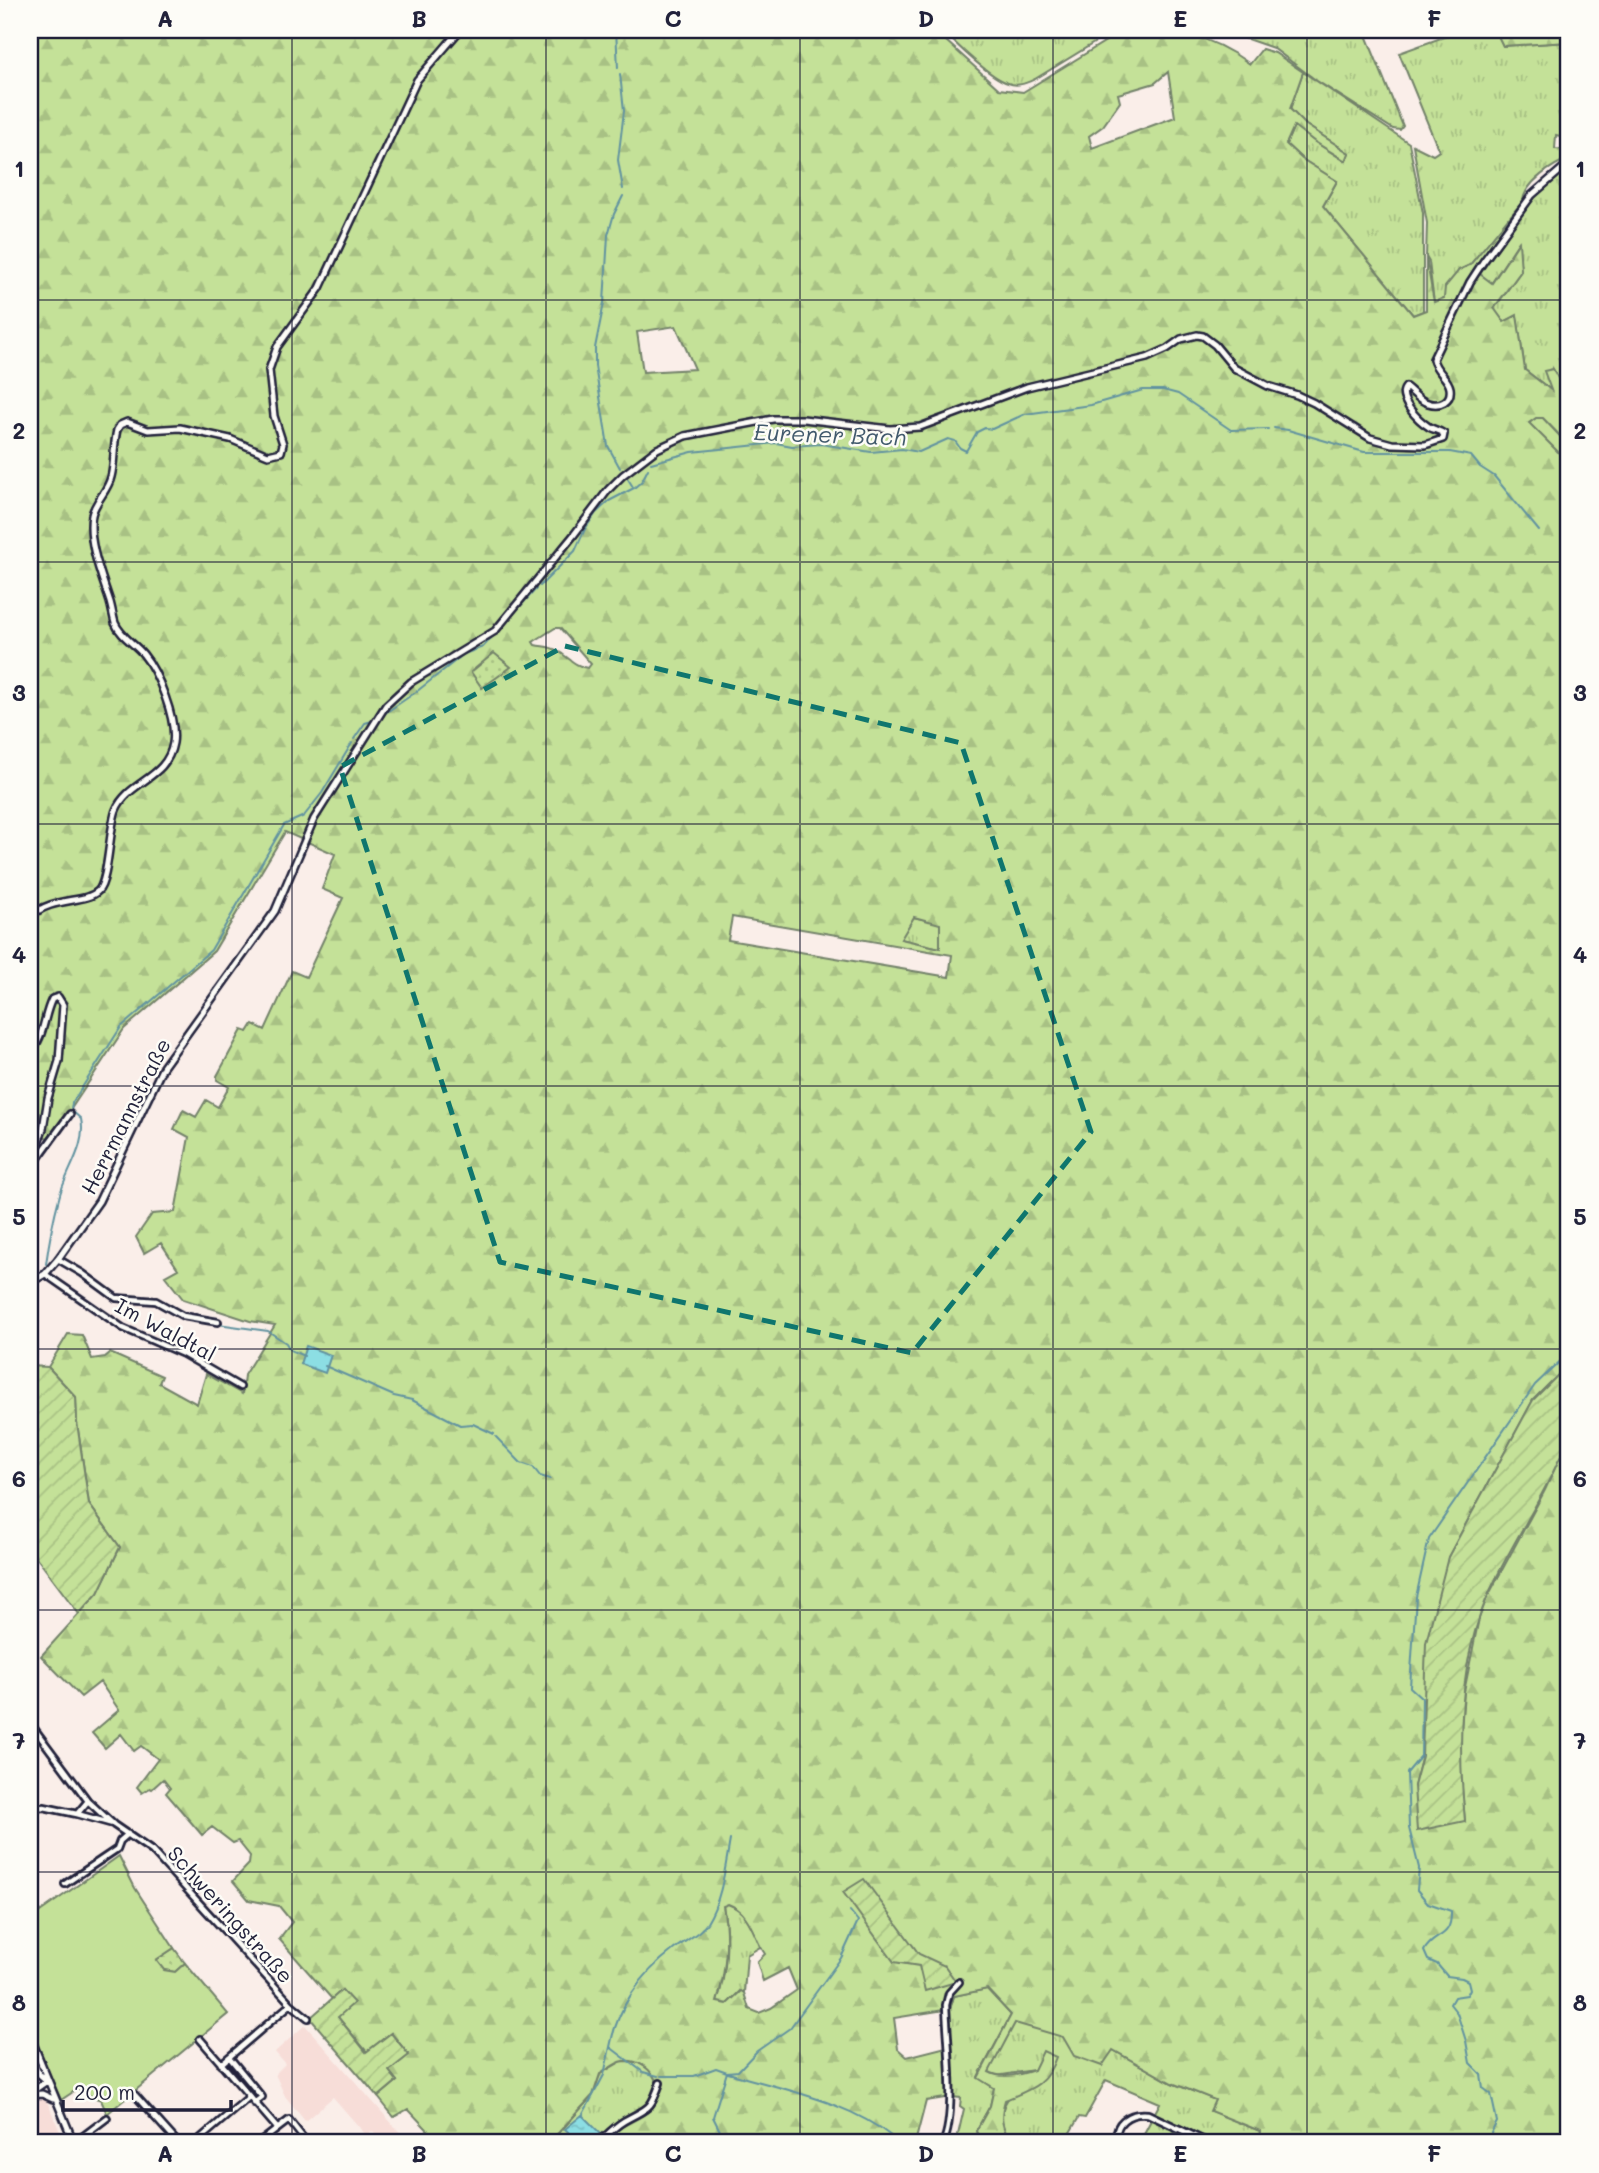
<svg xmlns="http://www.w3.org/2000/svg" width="1599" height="2173" viewBox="0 0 1599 2173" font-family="Mali,sans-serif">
	<defs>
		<pattern id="grass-tufts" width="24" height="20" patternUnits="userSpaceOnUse" patternTransform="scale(1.75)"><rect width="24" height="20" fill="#c4e198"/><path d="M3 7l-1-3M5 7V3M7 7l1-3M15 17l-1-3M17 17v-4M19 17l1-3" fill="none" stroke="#a8c184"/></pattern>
		<pattern id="forest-firs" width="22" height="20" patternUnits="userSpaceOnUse" patternTransform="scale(1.75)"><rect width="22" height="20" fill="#c4e198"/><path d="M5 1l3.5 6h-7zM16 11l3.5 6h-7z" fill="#a8c184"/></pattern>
		<pattern id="park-dots" width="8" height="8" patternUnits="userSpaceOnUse" patternTransform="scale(1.75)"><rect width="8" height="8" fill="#c4e198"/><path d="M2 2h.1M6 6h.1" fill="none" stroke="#a8c184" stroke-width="1.8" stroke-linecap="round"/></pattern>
		<pattern id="garden-furrows" width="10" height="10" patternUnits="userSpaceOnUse" patternTransform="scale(1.75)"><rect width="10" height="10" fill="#c4e198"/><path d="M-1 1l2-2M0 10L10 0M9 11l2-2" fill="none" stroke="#a8c184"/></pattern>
		<pattern id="water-ripples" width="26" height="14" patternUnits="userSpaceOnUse" patternTransform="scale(1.75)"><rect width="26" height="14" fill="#8cdee3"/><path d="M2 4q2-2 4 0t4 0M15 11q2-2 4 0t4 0" fill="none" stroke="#78bec4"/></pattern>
	</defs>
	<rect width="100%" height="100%" fill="#faeee9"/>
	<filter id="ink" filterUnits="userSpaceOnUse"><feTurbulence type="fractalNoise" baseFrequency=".0143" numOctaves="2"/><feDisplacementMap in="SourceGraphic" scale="14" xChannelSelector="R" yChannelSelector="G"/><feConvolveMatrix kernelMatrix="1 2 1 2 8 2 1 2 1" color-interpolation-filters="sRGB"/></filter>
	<g filter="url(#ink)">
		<path fill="#f7ddd8" d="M305,2025l98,111 -8,7h-12l-11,-12 -6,4 -33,-38 -28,24 -20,-25 -10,-22 10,-10 -10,-12z
			M30,2062l31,72 -12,9h-19z"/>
		<path fill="url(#grass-tufts)" stroke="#73826a" stroke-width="2" d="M943,30h172l-80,49c-9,4 -17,8 -27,4 -17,-5 -53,-39 -65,-53z
			M1235,30h129l39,96 -3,4 -7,-1 -76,-48 -44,-33 -32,-11z
			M1463,30h38l2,2h-6l6,14 66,-4v96l-13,-3 -1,14 14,1v9c-16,5 -44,24 -46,42l-53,64 -11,5 -15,28 -10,5 -5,-41 -3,-5 1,-34 -14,-78 20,10 6,-4 -40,-98z
			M1303,72l106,71 14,70v98l-10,4 -90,-109 14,-25 -35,-22 -16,-15 8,-19 21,17 30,19 4,-8 -43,-28 -16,-16z
			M1569,168v230l-16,-29 -1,22 -27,-21 -8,-54 -13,6 -10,-13 27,-38 -3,-28 -27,41 -11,-10 56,-81z
			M1536,418h7l26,28v17l-40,-40z
			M913,917l27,6v25l-40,-9z
			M728,1904c18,6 27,26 32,43l-13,8 -3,38 -4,-2 -13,13 -10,-2c10,-30 12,-65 6,-96z
			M987,1989l24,26 -33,62 16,11 -4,18 -14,25 6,12h-14l-1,-2 -10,-2 7,-30 -4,-3 1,-8 -9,-1 -2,-88 4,-13z
			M1015,2022l98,28 59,33 44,17 -5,11 49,20 -1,12h-120l21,-40 -54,-23 -21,38 -6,-1 -11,19 -9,-1 -25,8h-21c-27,-31 -1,-50 21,-73l-38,6 -8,-4z
			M622,2061c5,0 12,0 17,2 17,7 26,31 13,46 -7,7 -17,9 -25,13 -9,5 -18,14 -26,21h-32l-10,-10 34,-38 7,-21z"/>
		<path fill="url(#forest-firs)" stroke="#73826a" stroke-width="2" fill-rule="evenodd" d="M30,30h904l65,59 24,3 96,-59c46,-12 94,4 131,31l12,-15 13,4 28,19 -13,37 16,16 43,28 -3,8 -31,-19 -21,-16 -8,18 16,15 35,22 -14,25 90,109 13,-5v-53l8,45 10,-4 1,-11 14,-17 11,-5 38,-47 3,2 -35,51 16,12 27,-41 2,29 -27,37 10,14 13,-7 8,55 26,20 -7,-19 9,-2 16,29v47l-26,-27h-7l-7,5 40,40v901l-36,36 -85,157 -26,199 -8,30 51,35 -4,-44v-47l3,-38 15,-74 8,-20 58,-108 24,-53v706h-310l1,-12 -50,-20 5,-11 -43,-17 -59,-33 -11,16 -28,-10 -11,-19 -48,-14 -26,49c13,7 31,3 45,-2l9,-19 13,6c-10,29 -25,32 -51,43 -5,18 -4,29 8,43h-31l-6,-12 14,-25 4,-18 -16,-10 33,-63 -24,-26 -33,7 -4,13 -56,9 4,31 9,8 43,-11 2,51 -26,4 -11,42h-291l-10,-11c11,-9 28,-13 37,-23 19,-19 -2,-51 -27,-48 -8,1 -17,9 -24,13l-7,21 -44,48h-109l-32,-34 -14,8 -16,-20 19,-16 -8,-10 19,-17 -17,-21 -24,19 -30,-36 16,-13 -11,-13 -10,9 -53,-60 13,-17 -13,-16 -30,-6 -16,-19 16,-17 1,-8 -12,-15 -5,2 -21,-16 -10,8 -36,-42 4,-5 -7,-9 -11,10 -2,-1 -8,5 -5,-6 21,-28 -17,-13 -7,5 -13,-17 -16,14 -13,-15 27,-23 -19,-28 -19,15 -40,-41 57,-63 22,-46 -31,-43 -12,-81 -1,-26 -28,-30 20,-33 14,1 10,24 13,-2 5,-4 52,23 -3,7 38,21 9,-30 36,20 2,-19 31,-50 -25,-4 -67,-22 -18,-23 13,-7 -17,-26 -17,10 -8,-16 16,-23 23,-2 14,-75 -15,-8 9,-19 13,7 10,-17 12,7 11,-20 -12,-7v-4l25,-46 6,2 5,-8 12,6 27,-59 14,6 37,-79 -21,-9 13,-35 -50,-22 -71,119 -90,78 -73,110 -21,-7zM1168,72l7,45 -83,31 -3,-12 14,-10 17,-24 -2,-8 37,-11zM676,326l19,43 -52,3 -6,-40zM555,628h5l31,36 -3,4c-12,-1 -20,-11 -30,-17 -8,-5 -15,-4 -23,-6l-2,-3zM732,917l220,38 -3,22 -221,-37zM914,917l26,7v24l-39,-9zM728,1904c23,8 25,33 37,50l-8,8 6,19 25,-13 9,22 -26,18 -12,5 -10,-4 -5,-16 -3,-2 -14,13 -10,-2c9,-30 12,-65 6,-96z
			M1562,30h7v22l-1,-10 -65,4 -7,-14h63z"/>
		<path fill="url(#park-dots)" stroke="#73826a" stroke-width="2" d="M494,653l17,14 -29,21 -11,-16z
			M174,1948l11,15 -10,9 -11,-2 -8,-10z"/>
		<path fill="url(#garden-furrows)" stroke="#73826a" stroke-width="2" d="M1569,1364c0,19 4,58 0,75 -3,10 -10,19 -14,29 -21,45 -50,86 -69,132 -28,66 -28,151 -21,221l-48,10 -3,-45 8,-30 4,-113 22,-86 85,-157z
			M30,1366l18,1 28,30 1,26 12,81 31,43 -22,46 -19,21 -49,-65z
			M864,1879l55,75 26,12 11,16 -31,9 -6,-25 -25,-4 -51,-70z
			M342,1990l12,13 -16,14 28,35 25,-19 18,22 -20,16 8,10 -19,16 -68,-79z"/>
		<path fill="#c4e198" stroke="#73826a" stroke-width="2" d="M119,1856l16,32 39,60 -18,12 8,10 11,2 10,-9 43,51 -121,100 -6,-14 -25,-10 -15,10 -31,-71v-110z"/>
		<path fill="url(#water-ripples)" stroke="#6293a0" stroke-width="2" d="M306,1346l25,9 -6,18 -25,-9z
			M582,2115l19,19 -8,9h-13l-15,-14z"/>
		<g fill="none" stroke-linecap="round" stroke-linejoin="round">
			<path stroke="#6293a0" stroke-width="2" d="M616,30l2,38
				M620,74l4,37 -6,49 5,29
				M1274,428l14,2 76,22h86l21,4 9,11 14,9 45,55
				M651,463l41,-11 84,-9 16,3 29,-2 50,8 31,-3 17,3 29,-13 7,2 5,7 6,3 11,-19 8,-4 7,1 33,-15 66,-9 52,-15h20l15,4 53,36 37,-1
				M620,468l-12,-22 -13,-80v-18l9,-45 4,-68 6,-21 9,-18
				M628,479l5,8
				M540,586l35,-35 10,-22 11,-16 13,-12 25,-13 8,-7 6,-12
				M381,716l35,-24 48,-38 19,-7 53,-58
				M354,739l11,-16 7,-2
				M46,1264c3,-22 7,-44 13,-66 6,-26 28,-51 22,-79l-10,-9 1,-7 49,-76 90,-77 73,-125 20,-9 18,-23 30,-50
				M218,1324l50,7 18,12 4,7 14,6
				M325,1366l69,30 18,4 48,25 13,-1 21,10
				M496,1437l25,26 12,4 7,9 10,3
				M610,2047c7,-39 31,-73 63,-97 10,-8 27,-16 34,-27 15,-24 18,-55 23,-83
				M727,2072l11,-1 19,-20 33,-23 51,-70 17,-37 -8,-10
				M728,2073c57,17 120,28 167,66
				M662,2076h32l22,-8 11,4 -14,45 13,26
				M582,2116l22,-41 6,-28 33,25 15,4
				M1514,2143l-4,-4 -12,3 -6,-3 -1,-6 6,-11 -6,-28 -8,-6 -2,-14 -11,-11 -4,-22 -9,-28 -7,-9 4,-7 13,-2 3,-6 -2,-8 -6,-3 -15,-2 -10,-12 -9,-4 -4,-9c10,-19 28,-11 27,-40l-23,-8 -11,-13 2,-22 -10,-40 -2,-55 14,-17 1,-58 -12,-11 6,-90 13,-58 106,-154 34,-32"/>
			<defs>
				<path id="minor" d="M30,1169l40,-55
					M58,1259l24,14 34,25 40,3 27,15 35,6
					M45,1274l78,54 60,26 57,33
					M30,1723l58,78 26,24 38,26 139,153 17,14
					M30,1808l14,-1 33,7 11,-13
					M77,1814l36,10
					M65,1884l52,-35 3,-8 8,-7
					M200,2039l77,89
					M229,2057l33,40 -8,6
					M221,2064l70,-60
					M135,2095l43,48
					M74,2143l33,-25
					M195,2143l54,-46
					M259,2143l30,-23 18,23
					M598,2143c8,-7 16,-16 26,-22 24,-14 26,-9 36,-38
					M943,2143c14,-28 4,-104 3,-138l3,-12 10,-11
					M1117,2143c-4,-20 11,-31 31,-29l61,29"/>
				<path id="tertiary" d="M30,917c22,-21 55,-13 68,-26 11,-10 11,-63 18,-81 12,-29 51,-31 57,-67 4,-23 -15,-71 -30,-89 -9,-11 -22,-17 -28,-31 -2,-7 -3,-14 -5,-21 -8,-25 -23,-61 -18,-87 3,-14 16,-24 19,-38 4,-15 2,-31 6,-47l3,-5 7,-3 21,8 32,-2 50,11 38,16 13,-3 2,-8 -9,-28 -5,-46 8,-23 43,-59 97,-208 43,-50
					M30,1052c15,-15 13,-35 22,-53l6,-2 5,8 -4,56 -11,37 -5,31 -13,34
					M30,1286l3,-5 12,-7 13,-15 41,-58 64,-134 112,-156 39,-92 72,-114 25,-23 84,-51 78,-95 35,-46 15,-15 34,-26 28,-13 88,-17h30l87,10 30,-2 107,-40 120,-29 20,-9 14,-10 16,-4 6,1 12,9 19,23 34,18 29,9 17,8 56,35 22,6 33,1 18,-6 1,-5c-5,-4 -10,-4 -15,-7 -11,-7 -33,-29 -23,-40 7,5 13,14 22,16 12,4 24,-2 22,-15 -2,-11 -15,-17 -17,-29l37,-77 13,-20 49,-67 37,-32
					M30,2036l44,107
					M30,2054l8,19 9,8
					M30,2093l17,-12
					M30,2095l12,-1 11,5"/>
			</defs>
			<use href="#minor" stroke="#22223b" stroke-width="10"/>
			<use href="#tertiary" stroke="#22223b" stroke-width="10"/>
			<use href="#minor" stroke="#fdfcf7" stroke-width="4.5"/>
			<use href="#tertiary" stroke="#fdfcf7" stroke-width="5"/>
		</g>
	</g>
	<path fill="none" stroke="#0f766e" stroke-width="5" stroke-dasharray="14 9" stroke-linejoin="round" d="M565,646l396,97 130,389 -179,221 -412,-91 -160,-495z"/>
	<path fill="none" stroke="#22223b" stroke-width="2" stroke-opacity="0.55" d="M292,30v2113M546,30v2113M800,30v2113M1053,30v2113M1307,30v2113M30,300h1539M30,562h1539M30,824h1539M30,1086h1539M30,1349h1539M30,1610h1539M30,1872h1539"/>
	<g text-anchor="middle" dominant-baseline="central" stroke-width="5" stroke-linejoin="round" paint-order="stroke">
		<g font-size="21" fill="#22223b" stroke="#fdfcf7">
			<text transform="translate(125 1116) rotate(-63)">Herrmannstraße</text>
			<text transform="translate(166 1329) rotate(28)">Im Waldtal</text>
			<text transform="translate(231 1914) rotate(48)">Schweringstraße</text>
		</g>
		<g font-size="23" font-style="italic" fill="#425a6d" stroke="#fdfcf7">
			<text transform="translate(830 434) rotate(2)">Eurener Bach</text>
		</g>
	</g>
	<rect width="1599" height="2173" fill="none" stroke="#fdfcf7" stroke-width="77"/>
	<path d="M63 2100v10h168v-10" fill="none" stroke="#22223b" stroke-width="3.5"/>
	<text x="74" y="2100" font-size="21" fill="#22223b" stroke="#fdfcf7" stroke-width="5" paint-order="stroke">200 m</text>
	<rect x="38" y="38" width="1522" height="2096" fill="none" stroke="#22223b" stroke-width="2.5"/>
	<g font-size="23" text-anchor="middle" font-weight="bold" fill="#22223b">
		<text x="165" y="27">A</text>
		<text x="419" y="27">B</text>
		<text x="673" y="27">C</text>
		<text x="926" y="27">D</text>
		<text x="1180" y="27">E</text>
		<text x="1434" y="27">F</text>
		<text x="19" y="177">1</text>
		<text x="1580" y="177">1</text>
		<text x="19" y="439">2</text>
		<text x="1580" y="439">2</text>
		<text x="19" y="701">3</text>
		<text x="1580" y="701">3</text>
		<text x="19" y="963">4</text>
		<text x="1580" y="963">4</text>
		<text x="19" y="1225">5</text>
		<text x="1580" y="1225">5</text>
		<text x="19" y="1487">6</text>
		<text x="1580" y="1487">6</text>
		<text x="19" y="1749">7</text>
		<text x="1580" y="1749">7</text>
		<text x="19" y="2011">8</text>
		<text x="1580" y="2011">8</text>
		<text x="165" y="2162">A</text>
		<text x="419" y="2162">B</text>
		<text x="673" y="2162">C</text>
		<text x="926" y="2162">D</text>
		<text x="1180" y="2162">E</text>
		<text x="1434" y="2162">F</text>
	</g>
</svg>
